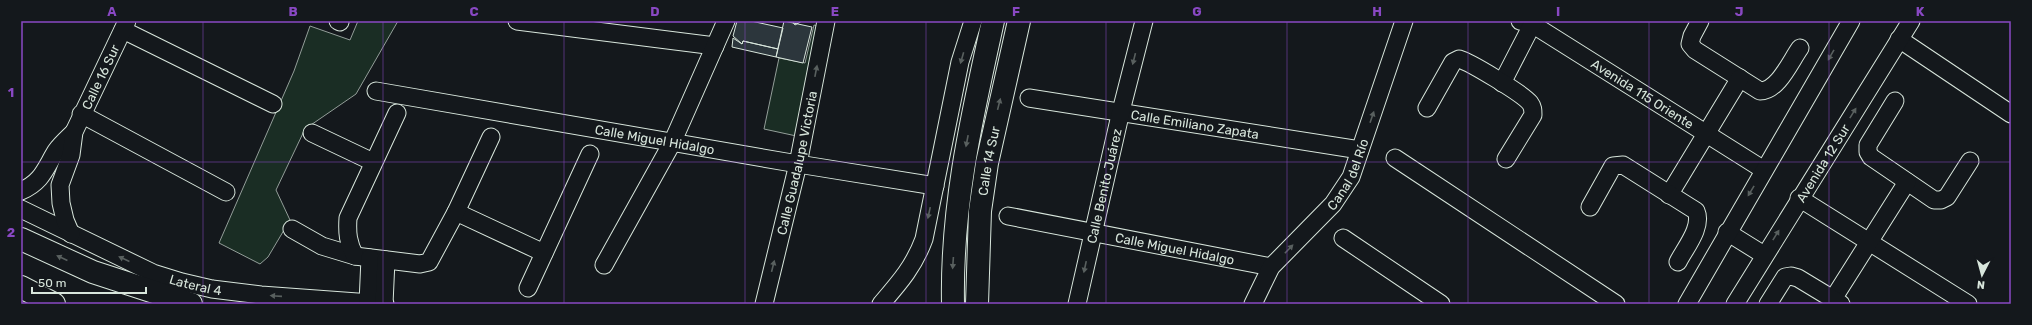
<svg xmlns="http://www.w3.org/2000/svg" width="2032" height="325" viewBox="0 0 2032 325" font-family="Rubik,sans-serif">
	<rect width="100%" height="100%" fill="#14181c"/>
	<path fill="#1a2d24" stroke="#939e99" d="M358,21h40l-42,73 -51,35 -29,61 14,30 -22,37 -8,7 -41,-21 75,-172 16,-45 40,14z
		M814,25l4,1 -17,111 -37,-8 15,-71 26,5z"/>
	<path fill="#2c363c" stroke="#d8e6dc" d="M737,21h14l32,7 -5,21 -35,-8 -1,3 -9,-8z
		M784,21l28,6 -9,36 -27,-6z
		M792,21h10l-7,4z
		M733,38l9,6 1,-3 35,8 -2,8 -44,-10z"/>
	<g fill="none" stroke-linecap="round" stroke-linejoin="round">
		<defs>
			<g id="minor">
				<path d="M338,21l2,1"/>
				<path d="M517,21l198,25"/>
				<path id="s1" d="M1520,21l12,3 232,146"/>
				<path d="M1700,21l-8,15 -2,8 5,6 65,41c18,0 30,-29 40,-43"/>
				<path d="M123,30l150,74"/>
				<path d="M1899,39l112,75"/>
				<path d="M1502,83l32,-62"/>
				<path id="s2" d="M376,91l422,73 137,22"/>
				<path id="s3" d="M1029,98l331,52"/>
				<path d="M1895,101l-27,44v7l3,5 63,43h7l6,-3 23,-36"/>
				<path d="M1427,108l26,-46 6,-3c11,3 64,35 71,44 3,4 3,7 3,12l-27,44"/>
				<path d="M81,114l145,78"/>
				<path d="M312,133l61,29"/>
				<path d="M1395,158l221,146"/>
				<path d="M21,191c21,-9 24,-22 35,-40 5,-7 12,-13 18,-19"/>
				<path d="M1669,195l71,-117"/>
				<path d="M1799,198l169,106"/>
				<path d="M1590,207l23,-41 10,-1 73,46c7,16 -11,37 -18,51"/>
				<path id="s4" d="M21,209l132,64 29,9 30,7 49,6 124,9"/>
				<path d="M456,212l88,41"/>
				<path id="s5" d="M1008,216l263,51"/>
				<path d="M292,229l30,17 33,10 65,8 9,-2 27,-50 35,-75"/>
				<path d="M1727,232l37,23"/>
				<path id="s6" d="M71,234l-6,-14 -4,-17 -1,-18 11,-30 3,-23 53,-111"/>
				<path d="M1343,238l98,66"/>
				<path d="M355,256c-7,-13 -8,-23 -7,-38l49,-105"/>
				<path d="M604,265l68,-122 54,-122"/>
				<path d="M528,288l62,-134"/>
				<path d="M1833,299l74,-117"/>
				<path d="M368,303l2,-45"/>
				<path d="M384,304l2,-44"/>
				<path id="s7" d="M764,304l34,-140 28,-143"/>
				<path d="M881,304c19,-22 33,-38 43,-65l36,-177 13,-41"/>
				<path id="s8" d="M1077,304l44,-193 23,-90"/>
				<path id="s9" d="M1253,304l18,-37 62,-63 18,-27 53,-156"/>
				<path d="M1687,304l164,-283"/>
				<path id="s10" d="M1735,304l176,-283"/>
				<path d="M1768,304l17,-27 6,-1 7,2 43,26"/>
			</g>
			<g id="major">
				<path d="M953,304c-2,-98 19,-188 40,-283"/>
				<path id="s11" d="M977,304l3,-93 7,-48 32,-142"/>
			</g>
			<path id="highway" d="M21,239l72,33 98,32
				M21,287l33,17"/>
		</defs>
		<use href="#minor" stroke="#d8e6dc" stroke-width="19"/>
		<use href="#major" stroke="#d8e6dc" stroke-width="24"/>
		<use href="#highway" stroke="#d8e6dc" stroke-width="24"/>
		<use href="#minor" stroke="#14181c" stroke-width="17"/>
		<use href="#major" stroke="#14181c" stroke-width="22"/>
		<use href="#highway" stroke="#14181c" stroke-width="22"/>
	</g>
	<defs><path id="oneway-solid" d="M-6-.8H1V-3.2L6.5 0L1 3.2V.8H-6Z"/></defs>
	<g fill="#59605f">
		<use href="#oneway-solid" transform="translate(1831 55) rotate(120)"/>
		<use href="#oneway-solid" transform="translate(962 58) rotate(106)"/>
		<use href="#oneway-solid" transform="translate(1134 59) rotate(104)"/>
		<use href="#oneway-solid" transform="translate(816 71) rotate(-79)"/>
		<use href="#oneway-solid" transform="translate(999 104) rotate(-76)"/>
		<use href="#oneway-solid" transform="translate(1853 113) rotate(-58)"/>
		<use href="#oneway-solid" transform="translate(1372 117) rotate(-71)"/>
		<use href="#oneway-solid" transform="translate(967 141) rotate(101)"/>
		<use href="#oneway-solid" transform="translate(1751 191) rotate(121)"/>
		<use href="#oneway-solid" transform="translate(929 213) rotate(102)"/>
		<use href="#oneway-solid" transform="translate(1776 235) rotate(-58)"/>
		<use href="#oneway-solid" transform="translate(1289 249) rotate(-46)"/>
		<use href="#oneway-solid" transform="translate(62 258) rotate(-155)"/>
		<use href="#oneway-solid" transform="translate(124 259) rotate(-155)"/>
		<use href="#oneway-solid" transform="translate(953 263) rotate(94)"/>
		<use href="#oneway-solid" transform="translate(773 266) rotate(-76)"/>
		<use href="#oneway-solid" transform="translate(1085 267) rotate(102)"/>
		<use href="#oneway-solid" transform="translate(276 296) rotate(-176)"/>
	</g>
	<path fill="none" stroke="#8948c3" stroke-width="1" stroke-opacity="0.55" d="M203,21v283M383,21v283M564,21v283M745,21v283M926,21v283M1106,21v283M1287,21v283M1468,21v283M1649,21v283M1829,21v283M21,162h1990"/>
	<g text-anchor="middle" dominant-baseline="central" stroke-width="3" stroke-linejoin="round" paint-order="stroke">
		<g font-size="13" fill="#d8e6dc" stroke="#14181c">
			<text stroke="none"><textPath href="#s6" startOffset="167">Calle 16 Sur</textPath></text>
			<text stroke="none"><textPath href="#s1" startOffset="143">Avenida 115 Oriente</textPath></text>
			<text stroke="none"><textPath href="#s3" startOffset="168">Calle Emiliano Zapata</textPath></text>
			<text stroke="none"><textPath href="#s2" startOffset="283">Calle Miguel Hidalgo</textPath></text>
			<text stroke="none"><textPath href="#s11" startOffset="144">Calle 14 Sur</textPath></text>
			<text stroke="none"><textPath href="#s10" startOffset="166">Avenida 12 Sur</textPath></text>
			<text stroke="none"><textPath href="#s7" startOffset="145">Calle Guadalupe Victoria</textPath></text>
			<text stroke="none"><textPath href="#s9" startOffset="163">Canal del Río</textPath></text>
			<text stroke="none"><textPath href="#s8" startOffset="121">Calle Benito Juárez</textPath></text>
			<text stroke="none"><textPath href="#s5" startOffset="170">Calle Miguel Hidalgo</textPath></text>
			<text stroke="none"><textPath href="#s4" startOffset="191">Lateral 4</textPath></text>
		</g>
	</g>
	<rect width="2032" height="325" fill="none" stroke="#14181c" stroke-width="44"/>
	<g transform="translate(1982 275) rotate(186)" stroke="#14181c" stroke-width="3" paint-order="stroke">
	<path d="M0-3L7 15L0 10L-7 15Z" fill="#d8e6dc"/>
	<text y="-6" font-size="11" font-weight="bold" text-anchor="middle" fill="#d8e6dc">N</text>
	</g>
	<path d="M32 287v6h114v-6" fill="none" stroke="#d8e6dc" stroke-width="2"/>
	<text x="38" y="287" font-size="12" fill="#d8e6dc" stroke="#14181c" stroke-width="3" paint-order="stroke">50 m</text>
	<rect x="22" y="22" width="1988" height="281" fill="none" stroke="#8948c3" stroke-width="1.5"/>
	<g font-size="13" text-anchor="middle" font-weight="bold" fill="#8948c3">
		<text x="112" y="16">A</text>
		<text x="293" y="16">B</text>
		<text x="474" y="16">C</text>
		<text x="655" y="16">D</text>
		<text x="835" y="16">E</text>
		<text x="1016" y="16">F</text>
		<text x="1197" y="16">G</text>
		<text x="1377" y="16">H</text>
		<text x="1558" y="16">I</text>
		<text x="1739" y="16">J</text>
		<text x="1920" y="16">K</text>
		<text x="11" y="97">1</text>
		<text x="11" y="237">2</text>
	</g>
</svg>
